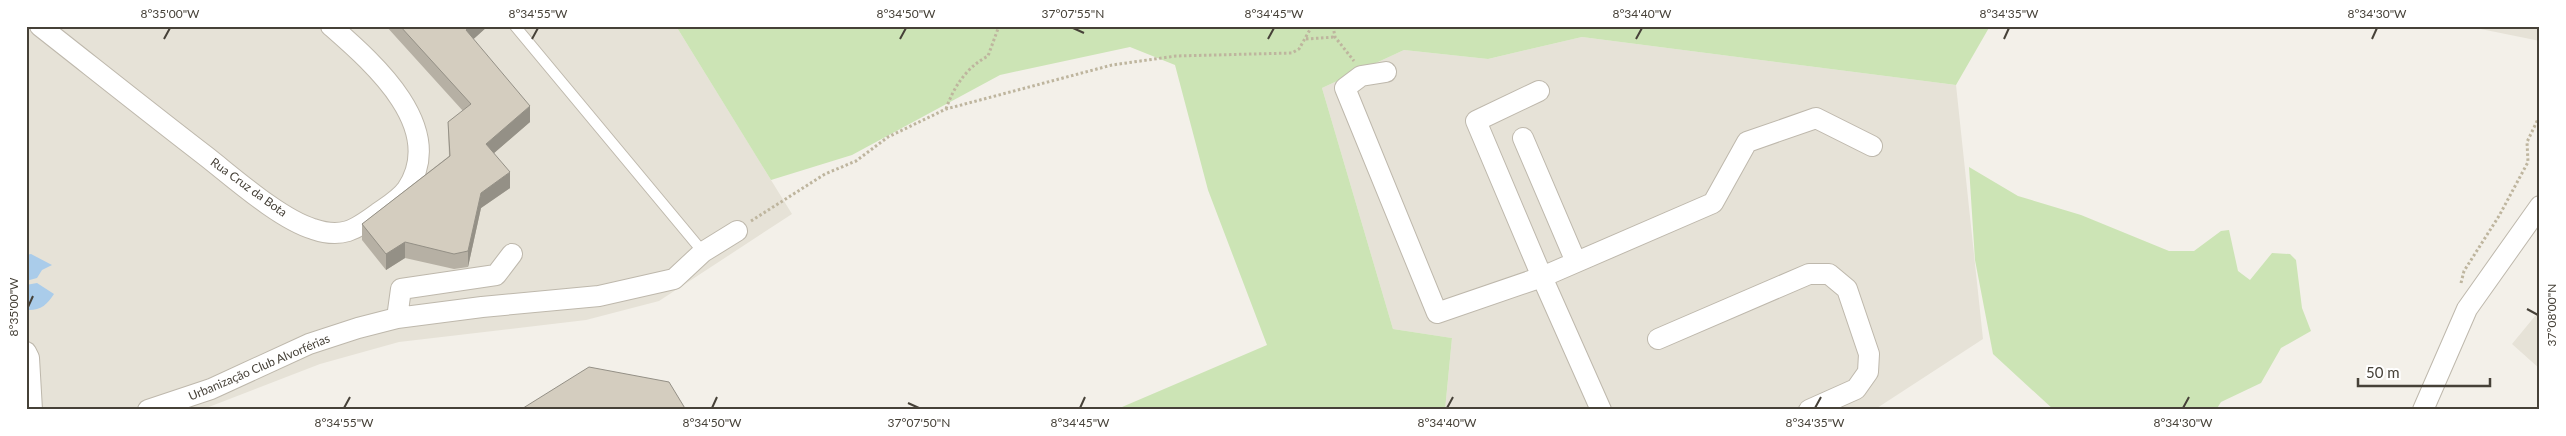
<svg xmlns="http://www.w3.org/2000/svg" width="2566" height="436" viewBox="0 0 2566 436" font-family="Lato,sans-serif">
	<rect width="100%" height="100%" fill="#f3f0e9"/>
	<path fill="#e6e2d7" d="M26,26h650l116,188 -133,87 -73,19 -187,22 -79,22 -119,46h-175z
		M2466,26h74v15z
		M1582,37l374,48 27,254 -109,71h-429l7,-72 -59,-9 -71,-241 82,-38 84,9z
		M2540,310v59l-28,-25z"/>
	<path fill="#cce4b5" d="M676,26h1314l-34,59 -374,-48 -94,22 -84,-9 -82,38 71,241 59,9 -7,72h-330l152,-65 -59,-155 -33,-125 -45,-18 -130,28 -148,80 -81,25z
		M1969,167l49,29 63,19 88,36h25l27,-20 8,-1 9,41 12,9 22,-27 18,1 6,6 6,48 9,23 -30,17 -20,35 -40,19 -5,8h-162l-61,-56 -18,-94z"/>
	<path fill="#aaccea" d="M31,254l21,11 -10,5 -5,8 -11,3v-26z
		M37,283l17,11c-7,11 -14,17 -28,16v-25z"/>
	<g fill="none" stroke-linecap="round" stroke-linejoin="round">
		<defs>
			<path id="service" d="M515,26l188,226"/>
			<path id="minor" d="M40,26c56,44 111,88 167,131 28,22 73,62 106,72 29,10 42,1 65,-16 10,-7 22,-14 29,-24 41,-62 -35,-127 -76,-163
				M1386,72l-25,4 -16,12 92,225 105,-36 -66,-156 63,-30
				M1523,138l53,124
				M397,318l85,-11 117,-11 75,-17 29,-27 34,-21
				M1658,339l151,-65h20l18,15 22,65 -1,18 -12,17 -47,21
				M26,352l3,6 3,52
				M148,410l63,-21 98,-45 49,-16 39,-10 4,-29 95,-14 16,-21
				M1601,410l-59,-133 171,-74 34,-61 69,-24 56,28
				M2423,410l44,-101 73,-103"/>
		</defs>
		<use href="#service" stroke="#beb8ac" stroke-width="12"/>
		<use href="#minor" stroke="#beb8ac" stroke-width="22"/>
		<path stroke="#beb59e" stroke-width="3" stroke-dasharray="2.5 2.5" stroke-linecap="butt" d="M1333,26l2,11 19,24
			M1306,39l29,-2
			M946,109c8,-23 21,-42 42,-53l11,-30
			M751,221l74,-47 31,-13 32,-24 58,-28 166,-44 64,-9 116,-3 7,-4 13,-23
			M2461,283l3,-12 35,-55 29,-54 -1,-20 13,-27"/>
		<use href="#service" stroke="#fff" stroke-width="10"/>
		<use href="#minor" stroke="#fff" stroke-width="20"/>
	</g>
	<path fill="#b6b0a4" d="M386,26h102l-15,13 57,83 -36,31 16,35 -29,20 -13,59 -14,2 -49,-11 -19,12 -24,-30v-16l87,-68 -1,-34 15,-11z"/>
	<path fill="#949086" d="M470,26h18l-22,20v-16z
		M530,106v16l-44,38v-16z
		M510,172v16l-29,20 -13,59v-16l13,-58z
		M405,242v16l-19,12v-16z"/>
	<path fill="#d4cdbf" stroke="#949086" d="M400,26h70l-4,4 64,76 -44,38 24,28 -29,21 -13,58 -14,3 -49,-12 -19,12 -24,-30 88,-68 -2,-34 23,-18z
		M589,367l80,15 17,28h-166z"/>
	<path fill="none" stroke="#464138" stroke-width="2" d="M1073,28l11,5M164,39l6,-11M532,39l6,-11M900,39l6,-11M1268,39l6,-11M1636,39l6,-11M2004,39l5,-11M2372,39l5,-11M28,307l5,-11M2527,309l11,6M908,403l11,5M344,408l6,-11M712,408l5,-11M1080,408l5,-11M1447,408l6,-11M1815,408l6,-11M2183,408l6,-11"/>
	<g text-anchor="middle" dominant-baseline="central" stroke-width="4" stroke-linejoin="round" paint-order="stroke">
		<g font-size="12" fill="#464138" stroke="#fff">
			<text transform="translate(249 187) rotate(36)">Rua Cruz da Bota</text>
			<text transform="translate(259 367) rotate(-23)">Urbanização Club Alvorférias</text>
		</g>
	</g>
	<rect width="2566" height="436" fill="none" stroke="#ffffff" stroke-width="55"/>
	<path d="M2358 378v8h132v-8" fill="none" stroke="#464138" stroke-width="2.5"/>
	<text x="2366" y="378" font-size="15" fill="#464138" stroke="#ffffff" stroke-width="4" paint-order="stroke">50 m</text>
	<rect x="28" y="28" width="2510" height="380" fill="none" stroke="#464138" stroke-width="2"/>
	<g font-size="12" text-anchor="middle" fill="#464138">
		<text x="170" y="18">8°35'00"W</text>
		<text x="538" y="18">8°34'55"W</text>
		<text x="906" y="18">8°34'50"W</text>
		<text x="1073" y="18">37°07'55"N</text>
		<text x="1274" y="18">8°34'45"W</text>
		<text x="1642" y="18">8°34'40"W</text>
		<text x="2009" y="18">8°34'35"W</text>
		<text x="2377" y="18">8°34'30"W</text>
		<text transform="translate(14 307) rotate(-90)" y="4">8°35'00"W</text>
		<text transform="translate(2552 315) rotate(-90)" y="4">37°08'00"N</text>
		<text x="344" y="427">8°34'55"W</text>
		<text x="712" y="427">8°34'50"W</text>
		<text x="919" y="427">37°07'50"N</text>
		<text x="1080" y="427">8°34'45"W</text>
		<text x="1447" y="427">8°34'40"W</text>
		<text x="1815" y="427">8°34'35"W</text>
		<text x="2183" y="427">8°34'30"W</text>
	</g>
</svg>
